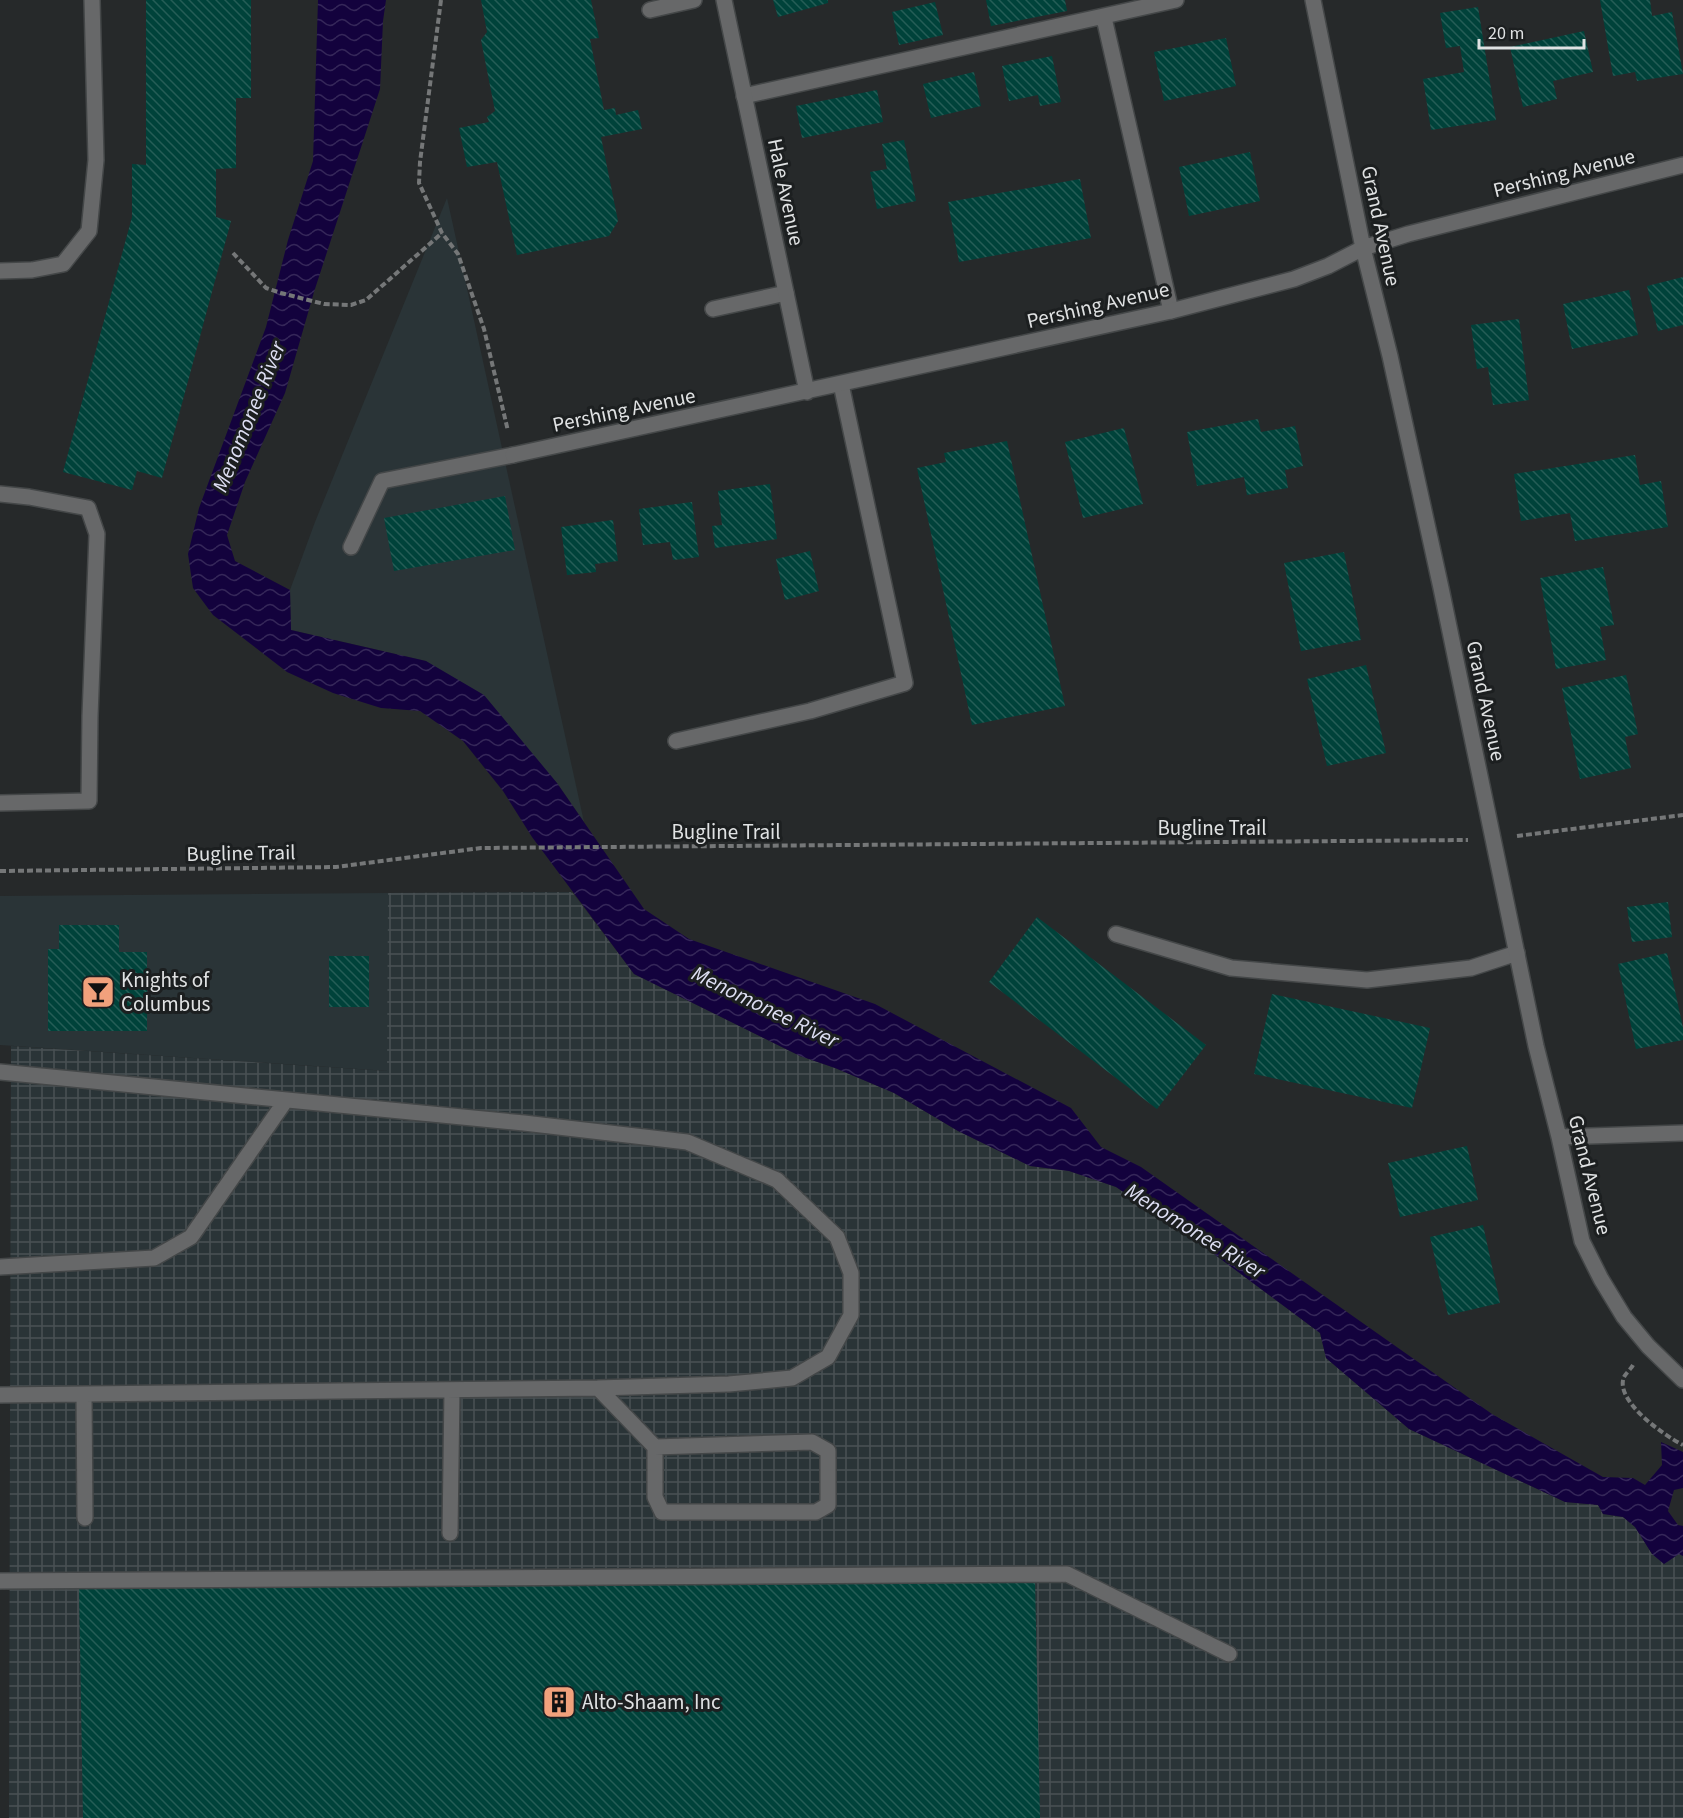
<svg xmlns="http://www.w3.org/2000/svg" width="1683" height="1818" viewBox="0 0 1683 1818" font-family="'Source Sans 3',sans-serif">
	<defs>
		<pattern id="industrial-grid" width="8" height="8" patternUnits="userSpaceOnUse" patternTransform="scale(1.5)"><rect width="8" height="8" fill="#2a3437"/><path d="M0 4h8M4 0v8" fill="none" stroke="#495154"/></pattern>
		<pattern id="water-waves" width="16" height="10" patternUnits="userSpaceOnUse" patternTransform="scale(1.5)"><rect width="16" height="10" fill="#13023d"/><path d="M0 5q4-4 8 0t8 0" fill="none" stroke="#352759"/></pattern>
		<pattern id="building-back-hatch" width="6" height="6" patternUnits="userSpaceOnUse" patternTransform="scale(1.5)"><rect width="6" height="6" fill="#00423a"/><path d="M-1 5l2 2M0 0l6 6M5-1l2 2" fill="none" stroke="#255d56"/></pattern>
	</defs>
	<rect width="100%" height="100%" fill="#26292a"/>
	<path fill="#2a3437" d="M447,198l23,104 114,520 -27,-39 -131,-122 -135,-31 -1,-40 25,-68z
		M388,893v178l-388,-26v-149z"/>
	<path fill="url(#industrial-grid)" d="M572,892l62,82 166,82 35,12 59,25 64,38 72,35 39,5 47,16 90,61 114,85 6,25 83,71 156,73 33,3 5,9 20,3 12,10 17,27h27l4,2v262h-1674l2,-772 376,25 1,-178z"/>
	<path fill="url(#water-waves)" d="M318,0h68l-3,21 -3,68 -66,203 -29,101 -40,89 -18,53 8,26 55,29 1,40 135,31 58,34 73,88 87,126 45,30 186,65 196,104 30,39 40,20 351,247 111,63 30,1 12,7 17,-20 -1,-23 22,10v36l-9,2 -6,21 10,14 5,1v30l-4,-2 -15,10 -12,-10 -17,-27 -12,-10 -20,-3 -5,-9 -33,-3 -156,-73 -83,-71 -6,-25 -114,-85 -90,-61 -47,-16 -39,-5 -72,-35 -64,-38 -59,-25 -35,-12 -166,-82 -102,-137 -29,-46 -40,-50 -43,-30 -39,-3 -48,-15 -46,-21 -74,-57 -20,-27 -5,-34 11,-46 67,-181 22,-87 25,-79z"/>
	<path fill="url(#building-back-hatch)" d="M146,0h105v98h-15v70l-20,1v48l15,4 -69,257 -25,-7 -5,19 -69,-18 69,-255v-53l14,1z
		M481,0h110l8,38 -9,1 14,71 11,-2 1,7 22,-5 4,19 -41,8 17,84 -9,15 -92,19 -20,-93 -30,5 -8,-39 30,-6 -2,-5 8,-6 -14,-71 6,-8z
		M773,0h55v3l-50,14z
		M986,0h79l2,11 -76,15z
		M1600,0h50l2,16 20,-4 11,62 -46,7 -2,-9 -22,4z
		M935,2l8,33 -44,10 -7,-33z
		M1478,7l18,113 -65,10 -8,-51 41,-7 -4,-26 -14,2 -6,-35z
		M1584,31l9,41 -40,9 4,18 -34,8 -13,-60z
		M1226,38l10,48 -72,15 -10,-49z
		M1052,56l9,46 -21,4 -2,-11 -29,6 -7,-35z
		M974,72l7,34 -50,12 -8,-34z
		M877,90l6,32 -81,16 -6,-32z
		M904,140l12,61 -39,8 -7,-37 17,-3 -5,-25z
		M1250,152l10,49 -71,15 -10,-49z
		M1080,179l11,59 -132,24 -11,-60z
		M1683,277v48l-25,6 -11,-45z
		M1629,290l9,45 -66,14 -9,-45z
		M1519,319l10,81 -36,5 -5,-38 -11,2 -6,-44z
		M1258,419l3,13 34,-6 8,40 -18,4 3,18 -41,7 -3,-18 -47,9 -10,-54z
		M1124,428l19,76 -60,14 -18,-76z
		M1007,441l58,265 -93,19 -55,-257 29,-6 -2,-9z
		M1635,455l5,30 21,-4 7,46 -93,14 -5,-28 -49,8 -7,-47z
		M770,484l7,55 -62,9 -3,-22 10,-1 -4,-34z
		M505,496l10,54 -121,21 -10,-53z
		M692,502l7,55 -26,3 -3,-18 -27,3 -4,-36z
		M613,520l5,41 -23,3 1,8 -29,3 -6,-48z
		M810,551l9,40 -34,9 -9,-41z
		M1344,552l17,88 -60,11 -17,-88z
		M1603,567l11,58 -14,2 6,33 -50,9 -16,-91z
		M1366,665l20,88 -59,13 -20,-87z
		M1626,675l12,59 -13,3 6,31 -51,11 -18,-91z
		M1668,902l4,35 -40,5 -5,-35z
		M1037,917l169,128 -49,64 -168,-127z
		M59,925h60v27h28v79h-99v-82h11z
		M1667,953l16,75v12l-47,9 -18,-85z
		M329,956h40v51h-40z
		M1272,994l158,34 -18,80 -158,-34z
		M1467,1146l11,54 -78,17 -12,-54z
		M1483,1225l17,78 -52,12 -18,-78z
		M1035,1581l5,237h-957l-4,-232z"/>
	<g fill="none" stroke-linecap="round" stroke-linejoin="round">
		<defs>
			<path id="service" d="M650,10l44,-10
				M1104,18l67,293
				M744,96l432,-96
				M0,271l32,-1 31,-6 26,-33 7,-71 -4,-160
				M713,309l73,-16
				M0,494l29,3 59,11 9,26 -7,182 -1,85 -89,2
				M351,547l31,-66 131,-26
				M676,741l134,-30 95,-28 -64,-299
				M1116,934l115,34 136,12 104,-12 46,-15
				M0,1072l524,51 163,19 90,38 60,57 14,36v42l-23,42 -36,21 -63,6 -131,4
				M0,1267l154,-9 37,-21 95,-137
				M0,1395l598,-7 57,59v50l7,15h154l12,-7v-54l-16,-9 -157,5
				M84,1395l1,123
				M450,1533l2,-143
				M0,1581l1067,-7 162,80"/>
			<path id="minor" d="M724,0l83,392
				M1313,0l50,248 27,108 51,232 95,458 23,91 23,104 19,38 23,38 24,29 35,34
				M513,455l658,-144 123,-32 34,-13 35,-18 45,-14 275,-69
				M1559,1137l124,-4"/>
		</defs>
		<use href="#service" stroke="#444748" stroke-width="18"/>
		<use href="#minor" stroke="#444748" stroke-width="18"/>
		<path stroke="#757778" stroke-width="4" stroke-dasharray="6 3" stroke-linecap="butt" d="M441,0l-21,162 -1,21 23,50 16,21 26,75 24,102
			M233,253l33,35 15,5 43,11 27,1 15,-5 76,-67
			M1517,836l166,-21
			M0,871l336,-4 145,-19 987,-8
			M1633,1365c-2,4 -7,8 -9,12 -10,24 41,59 59,68"/>
		<use href="#service" stroke="#676869" stroke-width="15"/>
		<use href="#minor" stroke="#676869" stroke-width="15"/>
	</g>
	<defs>
		<symbol id="bar-square" viewBox="-11 -11 22 22"><rect x="-9" y="-9" width="18" height="18" rx="4" fill="#f1a17c" stroke="#1c1f20"/><path d="M-6-5H6L.8 .8V4.5H3.5V6h-7V4.5H-.8V.8Z" fill="#111"/></symbol>
		<symbol id="building-square" viewBox="-11 -11 22 22"><rect x="-9" y="-9" width="18" height="18" rx="4" fill="#f1a17c" stroke="#1c1f20"/><path d="M-4-6H4V6H1V3H-1V6H-4ZM-2.5-4.3h1.7v1.8h-1.7ZM.8-4.3h1.7v1.8H.8ZM-2.5-1h1.7V.8h-1.7ZM.8-1h1.7V.8H.8Z" fill="#111"/></symbol>
	</defs>
	<g fill-rule="evenodd">
		<use href="#bar-square" x="79" y="973" width="38" height="38"/>
		<use href="#building-square" x="540" y="1683" width="38" height="38"/>
	</g>
	<g text-anchor="middle" dominant-baseline="central" stroke-width="6" stroke-linejoin="round" paint-order="stroke">
		<g font-size="21" fill="#e0e2e3" stroke="#1c1f20">
			<text transform="translate(1564 173) rotate(-14)">Pershing Avenue</text>
			<text transform="translate(786 192) rotate(78)">Hale Avenue</text>
			<text transform="translate(1381 226) rotate(78)">Grand Avenue</text>
			<text transform="translate(1098 305) rotate(-13)">Pershing Avenue</text>
			<text transform="translate(624 410) rotate(-12)">Pershing Avenue</text>
			<text transform="translate(1486 701) rotate(78)">Grand Avenue</text>
			<text x="1212" y="828">Bugline Trail</text>
			<text x="726" y="832">Bugline Trail</text>
			<text transform="translate(241 853) rotate(-1)">Bugline Trail</text>
			<text transform="translate(1590 1175) rotate(76)">Grand Avenue</text>
		</g>
		<g font-size="21" fill="#e0e2e3" stroke="#1c1f20" text-anchor="start">
			<text x="121" y="980">Knights of<tspan x="121" dy="24">Columbus</tspan></text>
			<text x="582" y="1702">Alto-Shaam, Inc</text>
		</g>
		<g font-size="22" font-style="italic" fill="#dedff3" stroke="#1c1f20">
			<text transform="translate(249 417) rotate(-68)">Menomonee River</text>
			<text transform="translate(765 1007) rotate(26)">Menomonee River</text>
			<text transform="translate(1195 1231) rotate(32)">Menomonee River</text>
		</g>
	</g>
	<path d="M1479 39v9h105v-9" fill="none" stroke="#e0e2e3" stroke-width="3"/>
	<text x="1488" y="39" font-size="18" fill="#e0e2e3" stroke="#1c1f20" stroke-width="4.5" paint-order="stroke">20 m</text>
</svg>
